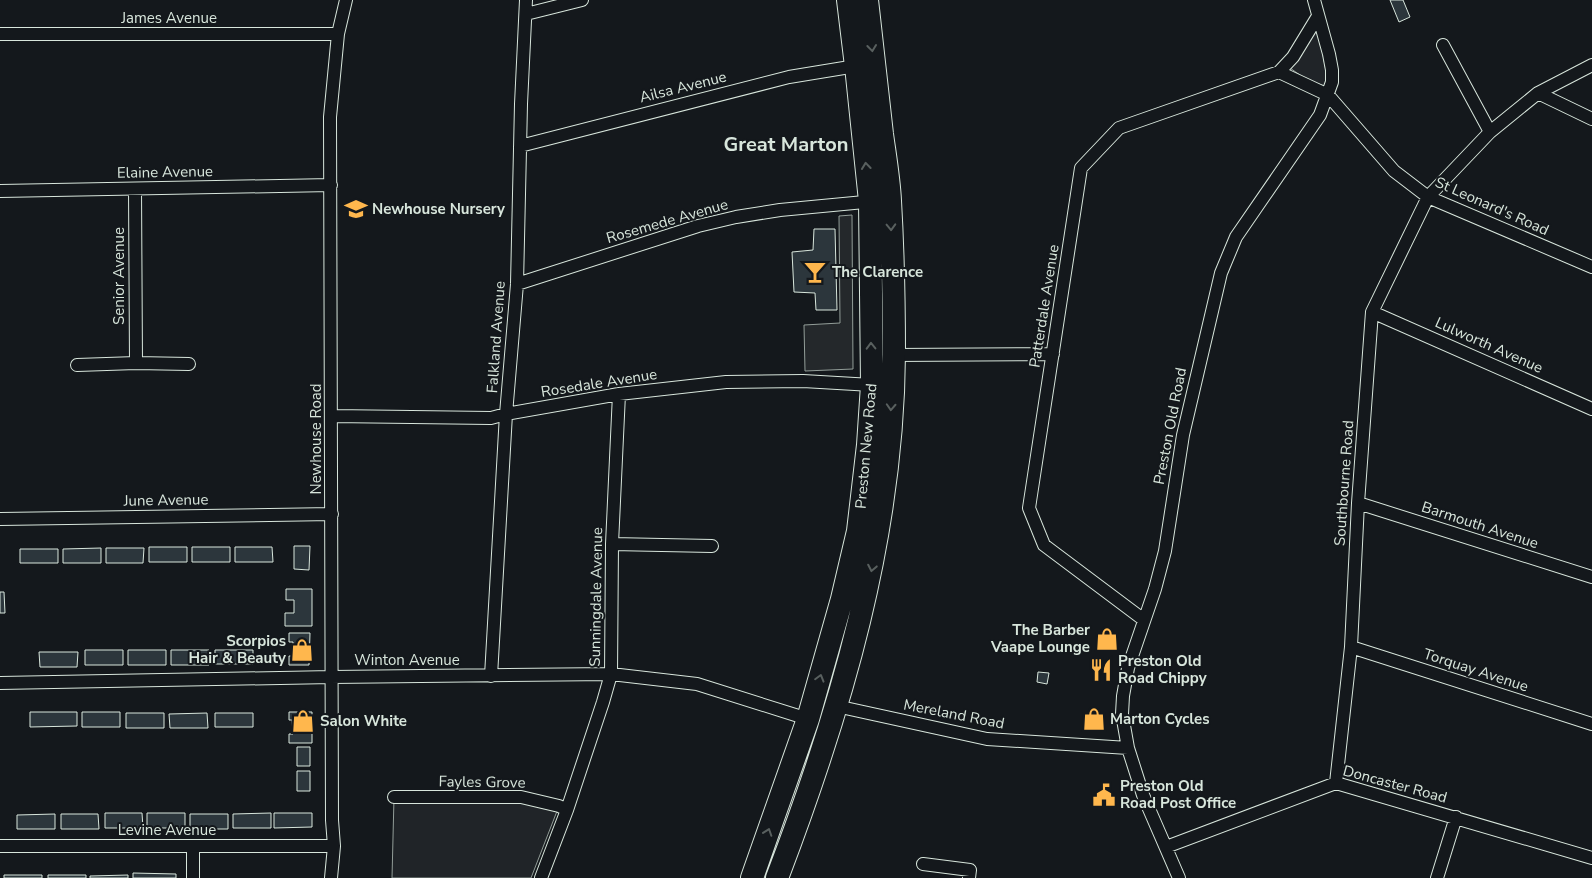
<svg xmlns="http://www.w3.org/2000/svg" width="1592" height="878" viewBox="0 0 1592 878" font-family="'Nunito Sans',sans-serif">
	<rect width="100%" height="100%" fill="#14181c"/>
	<path fill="#202428" stroke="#939e99" d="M1316,30l3,4 8,42 -2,10 -18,-6 -17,-12z
		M394,797h127l38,9 -28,72h-139z"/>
	<path fill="#24282b" stroke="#939e99" d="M852,215l1,154 -48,2 -1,-46 36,-2 -1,-107z"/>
	<path fill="#2c363c" stroke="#d8e6dc" d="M1390,0h13l7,17 -11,5z
		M814,229h21l2,81h-21l-1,-17 -21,-1 -2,-40 21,-2z
		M294,546h16l-1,24 -15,-1z
		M149,547h38v15h-38z
		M192,547h38v15h-38z
		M235,547h37l1,15h-38z
		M101,548v15h-38v-14z
		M106,548h38l-1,15h-37z
		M20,549h38v14h-38z
		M286,589h26v37h-27v-13h9v-13h-8z
		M0,592h4l1,21h-5z
		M289,633h21l-1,32h-20v-9h4v-14h-4z
		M85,650h38v15h-38z
		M128,650h38v15h-38z
		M171,650h38v15h-38z
		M215,650h38v14h-38z
		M39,652h39l-1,15h-37z
		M1038,672l11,1 -2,11 -10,-2z
		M30,712h47v14l-47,1z
		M82,712h38v15h-38z
		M289,712h23v31h-23v-9h4l-1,-14h-3z
		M126,713h38v15h-38z
		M207,713l1,15h-38l-1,-14z
		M215,713h38v14h-38z
		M297,747h13v19h-13z
		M297,771h13v20h-13z
		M105,813h37l1,15h-38z
		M147,813h38v15h-38z
		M271,813v15h-38v-14z
		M274,813h38v14l-38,1z
		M55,814v15h-38v-14z
		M61,814h37l1,15h-38z
		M190,814h38v15h-38z
		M133,873l43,1v4h-43z
		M4,875h38v3h-38z
		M48,875h38v3h-38z
		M128,875v3h-38v-2z"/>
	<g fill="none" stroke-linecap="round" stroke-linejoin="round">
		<defs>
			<path id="street" d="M526,14l56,-14
				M0,34h338
				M1443,45l47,87
				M1279,72l49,23 66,76 34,26 164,70
				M1538,93l54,26
				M520,146l269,-69 67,-11
				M135,189l1,174 53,1
				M0,191l331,-6
				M517,284l181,-58 38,-9 44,-7 95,-9
				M1372,312l220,97
				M894,355l159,-1
				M77,365l59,-2
				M332,416l159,2 15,-4 113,-20 107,-12 77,-1 69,4
				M1358,503l234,74
				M0,519l332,-5
				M612,544l100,2
				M1144,620l-100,-75 -15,-37 52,-340 38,-40 160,-56 14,-15 25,-41
				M1351,647l241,77
				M491,676l15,-262 11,-130 4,-180 5,-104
				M0,683l332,-6 279,-3 86,10 111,35
				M836,706l151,33 141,9
				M1336,783l15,-136 7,-144 14,-191 56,-115 62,-65 48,-39 54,-28
				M394,797h127l38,9 8,4
				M0,846h334
				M193,846v32
				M1166,847l170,-64 256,75
				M923,864l47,6 -1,8
				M331,878l3,-32 -2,-26 -2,-703 8,-83 8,-34
				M541,878l26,-68 36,-108 8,-28 1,-130 7,-150
				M1179,878l-36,-83 -15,-47 -6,-34 1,-18 5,-28 27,-79 10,-38 18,-116 38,-162 15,-36 84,-122 12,-33v-12l-3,-16 -15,-54
				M1437,878l19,-61"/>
			<path id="highway" d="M752,878l56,-159 34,-120 16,-68 10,-86 4,-60 -2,-184 -14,-135 -8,-66
				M777,878c64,-168 116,-343 117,-524 0,-51 -1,-102 -4,-153 -1,-22 -5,-45 -8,-67 -5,-45 -10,-89 -15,-134"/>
		</defs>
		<use href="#street" stroke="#d8e6dc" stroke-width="14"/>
		<use href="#highway" stroke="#d8e6dc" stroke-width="24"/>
		<use href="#street" stroke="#14181c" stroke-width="12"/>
		<use href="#highway" stroke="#14181c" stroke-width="22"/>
	</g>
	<defs><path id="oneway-chevron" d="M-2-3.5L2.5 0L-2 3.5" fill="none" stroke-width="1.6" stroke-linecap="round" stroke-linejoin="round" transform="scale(1.25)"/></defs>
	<g stroke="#59605f">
		<use href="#oneway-chevron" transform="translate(872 48) rotate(83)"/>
		<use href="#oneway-chevron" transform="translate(866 166) rotate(-96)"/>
		<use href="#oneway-chevron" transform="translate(891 227) rotate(88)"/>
		<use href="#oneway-chevron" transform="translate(871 346) rotate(-91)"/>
		<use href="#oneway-chevron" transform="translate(891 407) rotate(93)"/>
		<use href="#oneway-chevron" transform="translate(872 568) rotate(101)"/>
		<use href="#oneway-chevron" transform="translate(820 678) rotate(-74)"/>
		<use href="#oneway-chevron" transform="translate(768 832) rotate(-71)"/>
	</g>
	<defs>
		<symbol id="school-bare" viewBox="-9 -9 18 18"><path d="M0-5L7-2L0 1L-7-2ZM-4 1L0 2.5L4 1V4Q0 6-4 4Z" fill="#ffb74d" stroke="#14181c" stroke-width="2.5" paint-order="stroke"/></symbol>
		<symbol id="bar-bare" viewBox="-9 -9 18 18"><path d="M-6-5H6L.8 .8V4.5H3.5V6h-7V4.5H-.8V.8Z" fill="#ffb74d" stroke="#14181c" stroke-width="2.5" paint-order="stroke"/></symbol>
		<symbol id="shop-bare" viewBox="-9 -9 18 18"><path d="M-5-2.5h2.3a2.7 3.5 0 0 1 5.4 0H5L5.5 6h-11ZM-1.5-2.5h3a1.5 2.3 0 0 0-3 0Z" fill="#ffb74d" stroke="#14181c" stroke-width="2.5" paint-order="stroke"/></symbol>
		<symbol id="restaurant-bare" viewBox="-9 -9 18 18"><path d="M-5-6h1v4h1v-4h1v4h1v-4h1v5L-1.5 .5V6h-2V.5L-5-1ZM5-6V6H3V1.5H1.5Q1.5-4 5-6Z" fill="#ffb74d" stroke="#14181c" stroke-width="2.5" paint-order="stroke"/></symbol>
		<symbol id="civic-bare" viewBox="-9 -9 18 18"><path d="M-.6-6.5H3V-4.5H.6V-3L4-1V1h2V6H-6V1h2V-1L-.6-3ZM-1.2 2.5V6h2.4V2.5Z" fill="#ffb74d" stroke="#14181c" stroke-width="2.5" paint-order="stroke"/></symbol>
	</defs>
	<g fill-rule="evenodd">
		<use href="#school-bare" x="340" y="193" width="32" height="32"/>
		<use href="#bar-bare" x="799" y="256" width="32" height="32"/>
		<use href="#shop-bare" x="1091" y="623" width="32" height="32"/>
		<use href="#shop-bare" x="286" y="634" width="32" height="32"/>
		<use href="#restaurant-bare" x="1085" y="654" width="32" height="32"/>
		<use href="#shop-bare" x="1078" y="703" width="32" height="32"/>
		<use href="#shop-bare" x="287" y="705" width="32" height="32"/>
		<use href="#civic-bare" x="1088" y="779" width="32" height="32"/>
	</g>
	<g text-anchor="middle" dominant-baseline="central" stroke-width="4" stroke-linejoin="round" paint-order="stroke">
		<g font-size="15" fill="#d8e6dc" stroke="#14181c">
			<text x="169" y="18">James Avenue</text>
			<text transform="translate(683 87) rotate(-14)">Ailsa Avenue</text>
			<text transform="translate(165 172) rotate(-1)">Elaine Avenue</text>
			<text transform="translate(1492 206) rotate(24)">St Leonard's Road</text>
			<text transform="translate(667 221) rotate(-16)">Rosemede Avenue</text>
			<text transform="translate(119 276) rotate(-90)">Senior Avenue</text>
			<text transform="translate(1044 306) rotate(-81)">Patterdale Avenue</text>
			<text transform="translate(496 337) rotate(-86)">Falkland Avenue</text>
			<text transform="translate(1489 345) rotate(24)">Lulworth Avenue</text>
			<text transform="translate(599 383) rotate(-9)">Rosedale Avenue</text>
			<text transform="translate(1170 426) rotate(-79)">Preston Old Road</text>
			<text transform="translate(316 439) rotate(-90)">Newhouse Road</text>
			<text transform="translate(866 446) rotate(-85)">Preston New Road</text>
			<text transform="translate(1344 483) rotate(-86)">Southbourne Road</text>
			<text transform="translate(166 500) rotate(-1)">June Avenue</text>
			<text transform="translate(1480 525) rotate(18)">Barmouth Avenue</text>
			<text transform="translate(596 597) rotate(-89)">Sunningdale Avenue</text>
			<text x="407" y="660">Winton Avenue</text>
			<text transform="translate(1476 670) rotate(18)">Torquay Avenue</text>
			<text transform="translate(954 714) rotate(11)">Mereland Road</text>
			<text transform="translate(482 782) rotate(1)">Fayles Grove</text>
			<text transform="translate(1395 784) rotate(15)">Doncaster Road</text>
			<text x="167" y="830">Levine Avenue</text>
		</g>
		<g font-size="15" font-weight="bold" fill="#d8e6dc" stroke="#14181c" text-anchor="start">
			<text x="372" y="209">Newhouse Nursery</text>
			<text x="832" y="272">The Clarence</text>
			<text x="1090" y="630" text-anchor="end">The Barber<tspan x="1090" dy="17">Vaape Lounge</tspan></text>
			<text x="286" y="641" text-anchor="end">Scorpios<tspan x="286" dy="17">Hair &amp; Beauty</tspan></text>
			<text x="1118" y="661">Preston Old<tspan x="1118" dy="17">Road Chippy</tspan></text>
			<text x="1110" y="719">Marton Cycles</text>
			<text x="320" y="721">Salon White</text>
			<text x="1120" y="786">Preston Old<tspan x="1120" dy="17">Road Post Office</tspan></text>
		</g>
		<g font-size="20" font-weight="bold" fill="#d8e6dc" stroke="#14181c">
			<text x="786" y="144">Great Marton</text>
		</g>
	</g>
</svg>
